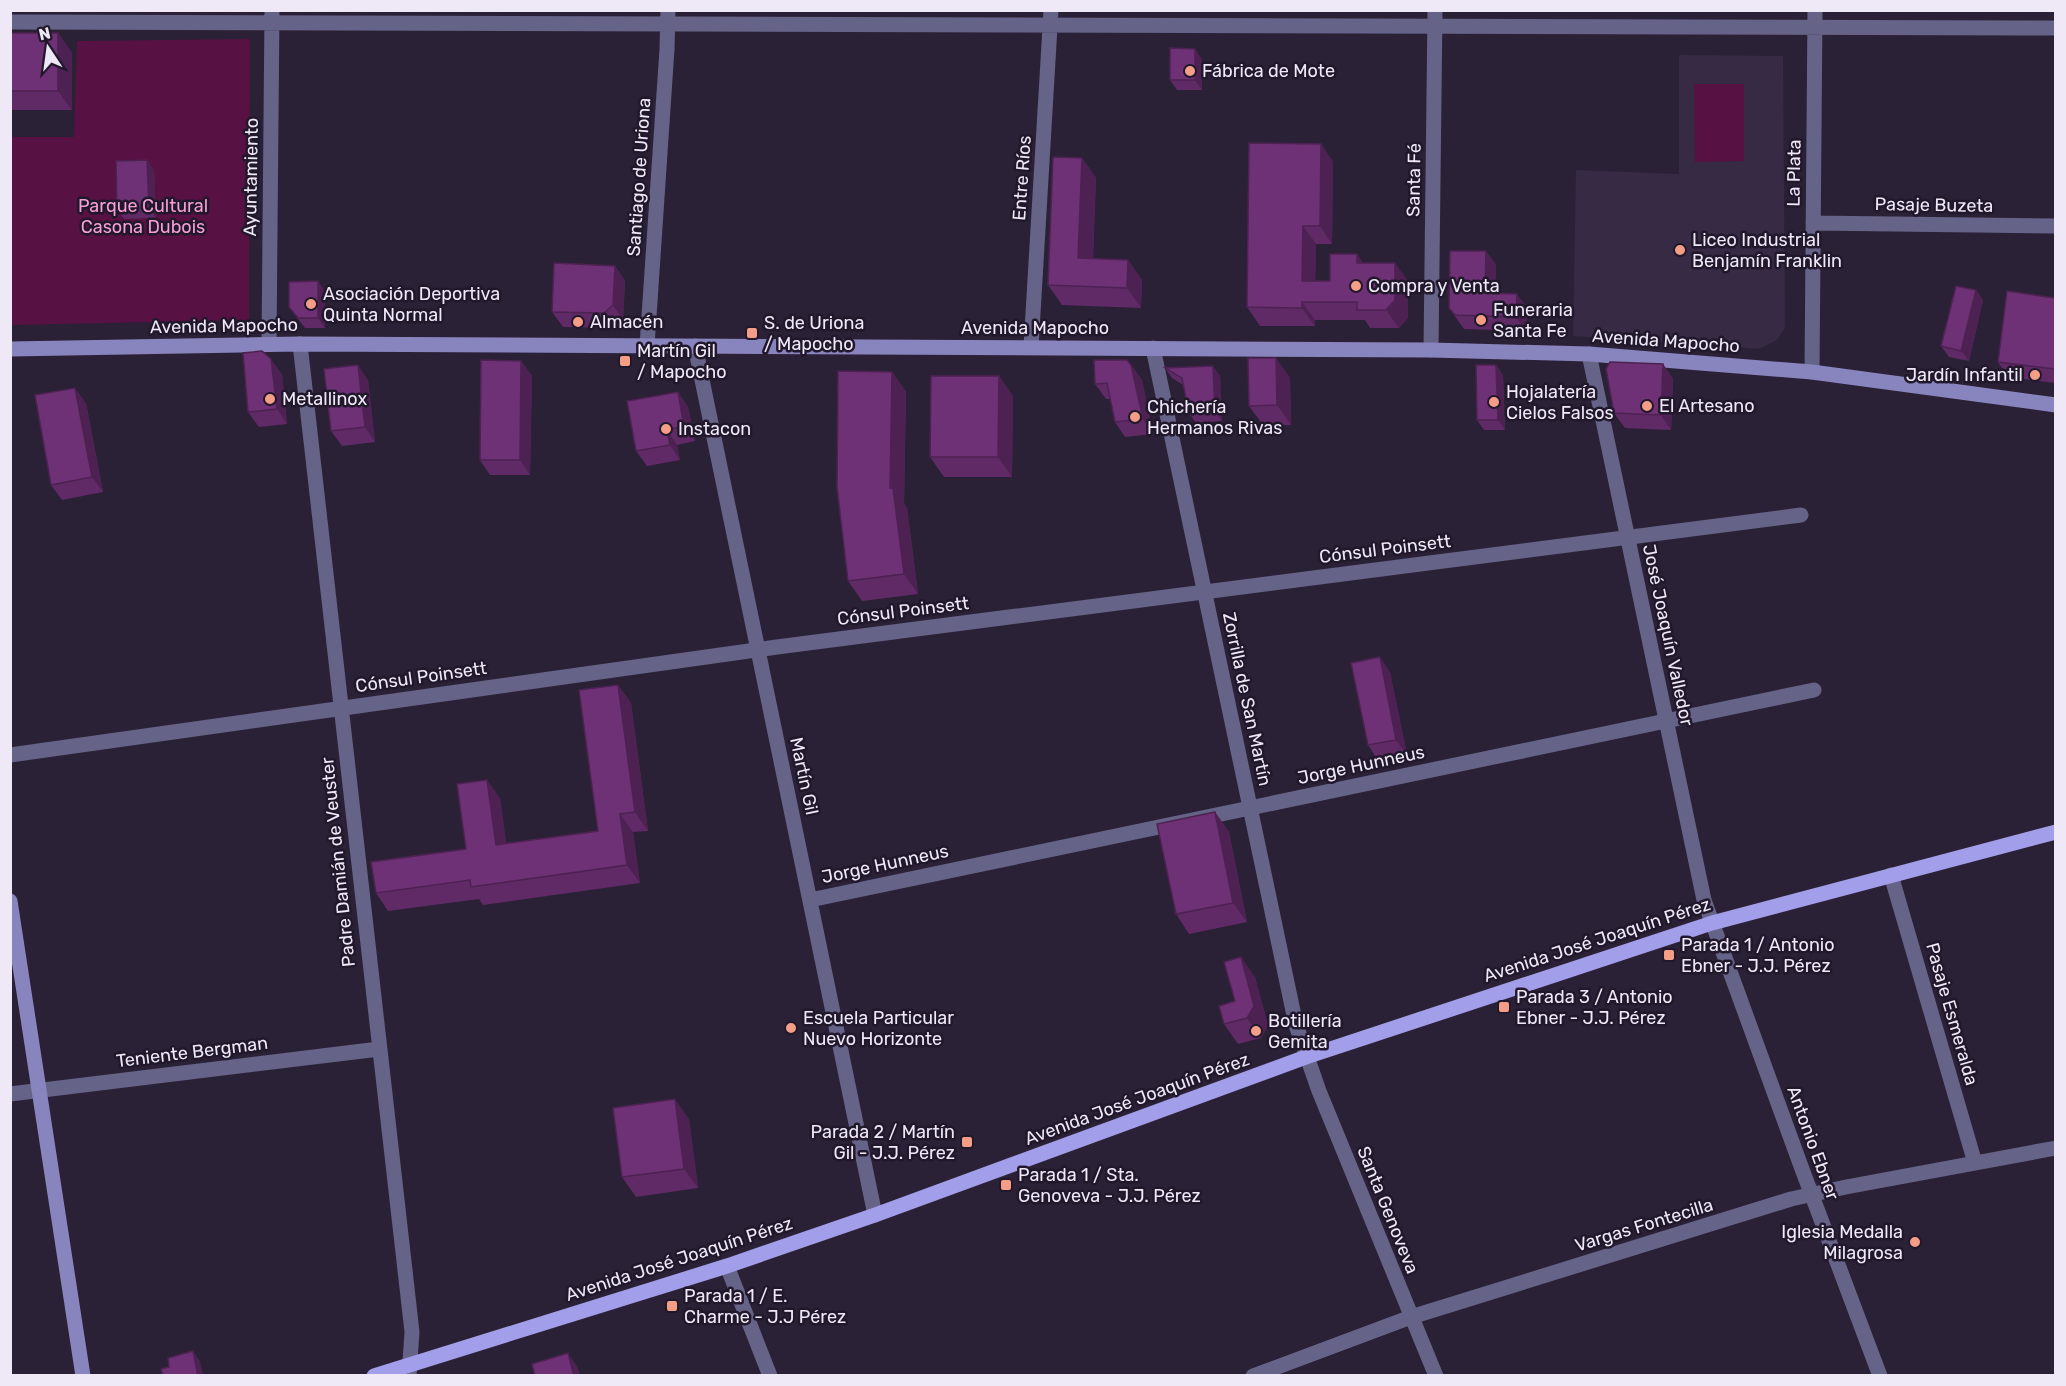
<svg xmlns="http://www.w3.org/2000/svg" width="2066" height="1386" viewBox="0 0 2066 1386" font-family="Rubik,sans-serif">
	<rect width="100%" height="100%" fill="#2b2136"/>
	<path fill="#362a45" d="M1679,55l104,1 2,271 -8,13 -18,9 -186,-13 3,-166 103,4z"/>
	<path fill="#571143" d="M250,39l-1,281 -238,5 -1,-188h64l3,-96z
		M1694,84h50v77l-49,1z"/>
	<g fill="none" stroke-linecap="round" stroke-linejoin="round">
		<path stroke="#656387" stroke-width="15" d="M10,22l2046,6
			M1813,223l243,3
			M269,344l3,-334
			M300,344l112,988 -3,44
			M647,346l20,-297 1,-39
			M695,346l180,869
			M1031,347l20,-337
			M1812,372l3,-362
			M10,755l767,-108 1024,-132
			M1891,875l84,288
			M810,900l1004,-210
			M10,1094l369,-45
			M727,1266l43,110
			M1253,1376l158,-59 380,-118 55,-12 210,-39"/>
		<path stroke="#656387" stroke-width="15" d="M1153,348l143,677 23,66 117,285
			M1431,350l4,-340
			M1589,354l115,546 98,269 78,207"/>
		<path stroke="#8884be" stroke-width="15" d="M10,349l290,-5 1131,6 158,4 223,18 244,33
			M10,901l73,475"/>
		<path stroke="#a39ee9" stroke-width="15" d="M374,1376l353,-110 148,-51 431,-158 406,-134 344,-91"/>
	</g>
	<path fill="#5f2a65" d="M10,33h48l14,20v57h-62z
		M1202,59v31h-25l-7,-10z
		M1321,144l12,18 -1,82h-16l-1,37h15l27,-27 6,9 45,18v37l-9,10h-29l-5,-8h-50v6h-55l-13,-19z
		M1082,158l14,20 -3,81 35,1 14,20 -1,28 -79,-3 -14,-20z
		M154,170l2,48 -32,1 -7,-10z
		M1486,251l10,14 -1,28 32,15 -1,23 -62,-2 -15,-21z
		M615,266l10,15 -2,39 -8,8 -52,-1 -11,-15z
		M1976,290l7,10 -14,61 -20,-4 -8,-11z
		M325,291v37h-20l-16,-21z
		M2055,298v85l-47,-6 -10,-15z
		M1276,358l14,20 1,47h-28l-14,-19z
		M521,361l11,15 -2,99h-40l-10,-15z
		M1663,364l10,15 -2,51 -46,-2 -11,-15z
		M1131,365l11,15 11,54 -28,3 -10,-15 -5,-23h-4l-11,-15z
		M1165,368l55,8 2,45 -26,2 -7,-10 -6,-28 -11,-7z
		M892,372l14,20 -2,111 3,5 11,86 -56,7 -14,-20z
		M282,374l5,50 -28,3 -11,-15z
		M1503,375l2,55h-21l-7,-10z
		M368,380l7,62 -33,4 -11,-15z
		M678,392l10,15 7,34 -18,4 3,15 -33,6 -11,-15z
		M1013,396l-1,81h-68l-14,-20z
		M86,403l17,89 -41,8 -11,-15z
		M1390,672l17,83 -29,5 -10,-15z
		M618,685l13,18 17,128 -15,1 7,51 -157,22 -4,-6 -91,12 -12,-18 90,-44 34,-51 6,45 92,-12z
		M1215,812l14,20 18,90 -58,12 -13,-20z
		M1255,977l13,49 -7,12 -23,6 -14,-20 11,-23z
		M689,1119l9,69 -62,9 -14,-20z"/>
	<path fill="#4d2252" d="M58,33l14,20v57l-14,-19z
		M1195,49l7,10v31l-7,-10z
		M1321,144l12,18 -1,82 -12,-18z
		M1082,158l14,20 -4,100 -14,-20z
		M147,160l7,10 2,48 -7,-10z
		M1303,226l13,18 -1,55 -13,-18z
		M1486,251l10,14 -2,42 -9,-14z
		M1357,254l12,19 -12,-10z
		M1128,260l14,20 -1,28 -14,-20z
		M1395,263l13,18v37l-9,10 -13,-18z
		M615,266l10,15 -2,39 -10,-15z
		M318,281l7,10v37l-7,-10z
		M1976,290l7,10 -14,61 -8,-10z
		M1517,294l10,14 -1,23 -10,-14z
		M1302,302l13,18v6l-13,-18z
		M1276,358l14,20 1,47 -14,-20z
		M271,359l11,15 5,50 -10,-15z
		M521,361l11,15 -2,99 -10,-15z
		M1663,364l10,15 -2,51 -10,-15z
		M358,365l10,15 7,62 -10,-15z
		M1131,365l11,15 11,54 -10,-15z
		M1496,365l7,10 2,55 -7,-10z
		M1213,366l7,10 2,45 -7,-10z
		M892,372l14,20 -2,111 3,5 11,86 -14,-20 -14,-86z
		M999,376l14,20 -1,81 -14,-20z
		M75,388l11,15 17,89 -11,-15z
		M678,392l10,15 7,34 -11,-15z
		M667,430l10,15 3,15 -10,-15z
		M1380,657l10,15 17,83 -11,-15z
		M618,685l13,18 17,128 -13,-19z
		M487,780l13,18 9,65 -13,-18z
		M1215,812l14,20 18,90 -14,-19z
		M620,814l13,18 7,51 -13,-18z
		M1241,957l14,20 13,49 -7,12 -14,-20z
		M675,1099l14,20 9,69 -14,-19z
		M193,1351l7,10 3,15h-5z
		M568,1353l10,15 2,8h-6z"/>
	<path fill="#6e3175" stroke="#4d2252" stroke-width="1.5" d="M10,33h48v58h-48z
		M1170,48l25,1v31h-25z
		M1249,143l72,1 -1,82h-17l-1,55h28v-27h27v9h38v37l-9,10h-29v-8h-55v6l-55,-1z
		M1053,157l29,1 -4,100 50,2 -1,28 -79,-3z
		M147,160l2,48 -32,1 -1,-48z
		M1450,251h36l-1,42 32,1 -1,23 -61,-2 -6,-7z
		M554,263l61,3 -2,39 -9,8 -52,-1z
		M318,281v37h-20l-9,-11v-25z
		M1956,286l20,4 -15,61 -20,-5z
		M2007,291l48,7v71l-57,-7z
		M262,351l9,8 6,50 -29,3 -5,-59z
		M1248,358h28l1,47 -28,1z
		M481,360l40,1 -1,99h-40z
		M1094,360h33l4,5 12,54 -28,3 -8,-39 -12,1z
		M1610,362l53,2 -2,51 -47,-2 -8,-44z
		M358,365l7,62 -34,4 -7,-62z
		M1476,365h20l2,55h-21z
		M1213,366l2,45 -26,2 -7,-35 -17,-10z
		M838,371l54,1 -2,116h3l11,86 -56,7 -11,-94z
		M931,376h68l-1,81h-68z
		M75,388l17,89 -41,8 -16,-90z
		M678,392l6,34 -17,4 3,15 -34,6 -9,-50z
		M1380,657l16,83 -28,5 -17,-82z
		M618,685l17,127 -15,2 7,51 -156,22 -1,-7 -94,13 -5,-31 95,-13 -9,-65 30,-4 9,65 102,-14 -19,-141z
		M1215,812l18,91 -57,11 -19,-90z
		M1241,957l13,49 -7,12 -23,6 -5,-18 16,-5 -11,-39z
		M675,1099l9,70 -62,8 -9,-69z
		M193,1351l5,25h-35l-2,-7 8,-2 -1,-9z
		M568,1353l6,23h-39l-3,-12z"/>
	<g fill="#f49e87" stroke="#21182c" stroke-width="2">
		<circle cx="1190" cy="71" r="6"/>
		<circle cx="1680" cy="250" r="6"/>
		<circle cx="1356" cy="286" r="6"/>
		<circle cx="311" cy="304" r="6"/>
		<circle cx="1481" cy="320" r="6"/>
		<circle cx="578" cy="322" r="6"/>
		<rect x="746" y="327" width="12" height="12" rx="3"/>
		<rect x="619" y="355" width="12" height="12" rx="3"/>
		<circle cx="2035" cy="375" r="6"/>
		<circle cx="270" cy="399" r="6"/>
		<circle cx="1494" cy="402" r="6"/>
		<circle cx="1647" cy="406" r="6"/>
		<circle cx="1135" cy="417" r="6"/>
		<circle cx="666" cy="429" r="6"/>
		<rect x="1663" y="949" width="12" height="12" rx="3"/>
		<rect x="1498" y="1001" width="12" height="12" rx="3"/>
		<circle cx="791" cy="1028" r="6"/>
		<circle cx="1256" cy="1031" r="6"/>
		<rect x="961" y="1136" width="12" height="12" rx="3"/>
		<rect x="1000" y="1179" width="12" height="12" rx="3"/>
		<circle cx="1915" cy="1242" r="6"/>
		<rect x="666" y="1300" width="12" height="12" rx="3"/>
	</g>
	<g text-anchor="middle" dominant-baseline="central" stroke-width="5" stroke-linejoin="round" paint-order="stroke">
		<g font-size="18" fill="#eee8f7" stroke="#21182c" text-anchor="start">
			<text x="1202" y="71">Fábrica de Mote</text>
			<text x="1692" y="240">Liceo Industrial<tspan x="1692" dy="21">Benjamín Franklin</tspan></text>
			<text x="1368" y="286">Compra y Venta</text>
			<text x="323" y="294">Asociación Deportiva<tspan x="323" dy="21">Quinta Normal</tspan></text>
			<text x="1493" y="310">Funeraria<tspan x="1493" dy="21">Santa Fe</tspan></text>
			<text x="590" y="322">Almacén</text>
			<text x="764" y="323">S. de Uriona<tspan x="764" dy="21">/ Mapocho</tspan></text>
			<text x="637" y="351">Martín Gil<tspan x="637" dy="21">/ Mapocho</tspan></text>
			<text x="2023" y="375" text-anchor="end">Jardín Infantil</text>
			<text x="1506" y="392">Hojalatería<tspan x="1506" dy="21">Cielos Falsos</tspan></text>
			<text x="282" y="399">Metallinox</text>
			<text x="1659" y="406">El Artesano</text>
			<text x="1147" y="407">Chichería<tspan x="1147" dy="21">Hermanos Rivas</tspan></text>
			<text x="678" y="429">Instacon</text>
			<text x="1681" y="945">Parada 1 / Antonio<tspan x="1681" dy="21">Ebner - J.J. Pérez</tspan></text>
			<text x="1516" y="997">Parada 3 / Antonio<tspan x="1516" dy="21">Ebner - J.J. Pérez</tspan></text>
			<text x="803" y="1018">Escuela Particular<tspan x="803" dy="21">Nuevo Horizonte</tspan></text>
			<text x="1268" y="1021">Botillería<tspan x="1268" dy="21">Gemita</tspan></text>
			<text x="955" y="1132" text-anchor="end">Parada 2 / Martín<tspan x="955" dy="21">Gil - J.J. Pérez</tspan></text>
			<text x="1018" y="1175">Parada 1 / Sta.<tspan x="1018" dy="21">Genoveva - J.J. Pérez</tspan></text>
			<text x="1903" y="1232" text-anchor="end">Iglesia Medalla<tspan x="1903" dy="21">Milagrosa</tspan></text>
			<text x="684" y="1296">Parada 1 / E.<tspan x="684" dy="21">Charme - J.J Pérez</tspan></text>
		</g>
		<g font-size="18" fill="#eee8f7" stroke="#21182c">
			<text transform="translate(1794 173) rotate(-89)">La Plata</text>
			<text transform="translate(251 177) rotate(-89)">Ayuntamiento</text>
			<text transform="translate(639 177) rotate(-86)">Santiago de Uriona</text>
			<text transform="translate(1022 178) rotate(-86)">Entre Ríos</text>
			<text transform="translate(1414 180) rotate(-89)">Santa Fé</text>
			<text transform="translate(1934 205) rotate(1)">Pasaje Buzeta</text>
			<text transform="translate(224 326) rotate(-1)">Avenida Mapocho</text>
			<text x="1035" y="328">Avenida Mapocho</text>
			<text transform="translate(1666 341) rotate(4)">Avenida Mapocho</text>
			<text transform="translate(1385 549) rotate(-7)">Cónsul Poinsett</text>
			<text transform="translate(903 611) rotate(-7)">Cónsul Poinsett</text>
			<text transform="translate(1668 635) rotate(78)">José Joaquín Valledor</text>
			<text transform="translate(421 677) rotate(-8)">Cónsul Poinsett</text>
			<text transform="translate(1247 699) rotate(78)">Zorrilla de San Martín</text>
			<text transform="translate(1361 765) rotate(-12)">Jorge Hunneus</text>
			<text transform="translate(804 776) rotate(78)">Martín Gil</text>
			<text transform="translate(338 862) rotate(-96)">Padre Damián de Veuster</text>
			<text transform="translate(885 864) rotate(-12)">Jorge Hunneus</text>
			<text transform="translate(1597 940) rotate(-18)">Avenida José Joaquín Pérez</text>
			<text transform="translate(1952 1014) rotate(74)">Pasaje Esmeralda</text>
			<text transform="translate(192 1052) rotate(-7)">Teniente Bergman</text>
			<text transform="translate(1137 1099) rotate(-20)">Avenida José Joaquín Pérez</text>
			<text transform="translate(1813 1143) rotate(70)">Antonio Ebner</text>
			<text transform="translate(1388 1210) rotate(68)">Santa Genoveva</text>
			<text transform="translate(1644 1225) rotate(-17)">Vargas Fontecilla</text>
			<text transform="translate(679 1259) rotate(-18)">Avenida José Joaquín Pérez</text>
		</g>
		<g font-size="18" fill="#f79ed7" stroke="#21182c">
			<text x="143" y="206">Parque Cultural<tspan x="143" dy="21">Casona Dubois</tspan></text>
		</g>
	</g>
	<rect width="2066" height="1386" fill="none" stroke="#eee8f7" stroke-width="24"/>
	<g transform="translate(48 48) rotate(347)" stroke="#21182c" stroke-width="4.5" paint-order="stroke">
	<path d="M0-4.5L10 22L0 15L-10 22Z" fill="#eee8f7"/>
	<text y="-9" font-size="16" font-weight="bold" text-anchor="middle" fill="#eee8f7">N</text>
	</g>
</svg>
